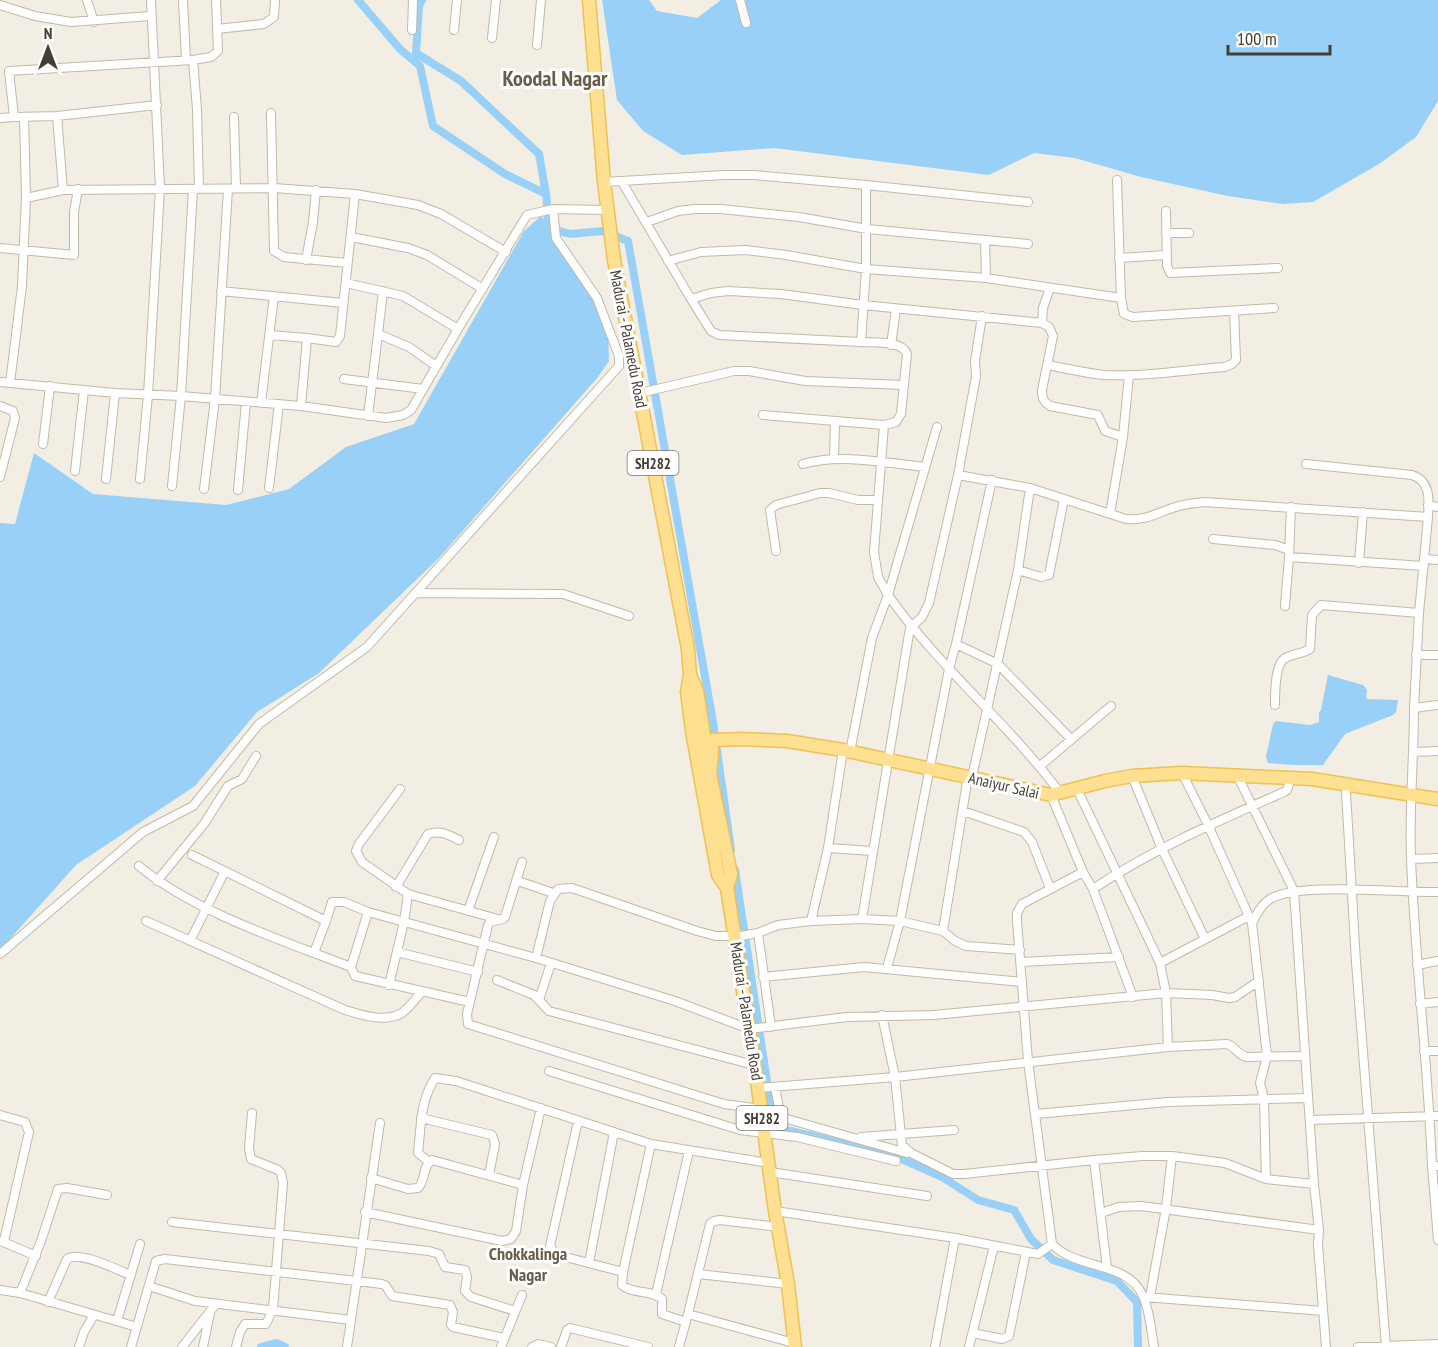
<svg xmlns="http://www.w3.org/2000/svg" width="1438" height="1347" viewBox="0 0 1438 1347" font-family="'PT Sans Narrow',sans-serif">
	<rect width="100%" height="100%" fill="#f3eee3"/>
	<path fill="#98d0f7" d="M602,0h47l8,11 40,7 24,-18h717v101l-22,36 -37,27 -66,38 -30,2 -55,-8 -87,-19 -66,-19 -41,-5 -45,22 -215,-27 -92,7 -39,-24 -26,-31z
		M541,216l53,76 14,38 1,31 -11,16 -160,182 -119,114 -62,39 -62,74 -119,79 -76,85v-427l15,1 19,-71 59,41 133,11 63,-16 57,-42 68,-23 110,-193z
		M1328,675l35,10 4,5 -1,8 3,1 29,1 -2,12 -3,3 -48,19 -22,31h-30l-25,-2 -2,-6 7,-33 3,-3 34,4 9,-3v-10l2,-2z"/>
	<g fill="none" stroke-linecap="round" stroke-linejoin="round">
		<path stroke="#98d0f7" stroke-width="8" d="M358,0l42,49 20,17 13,60 72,48 41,20c2,12 0,23 3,34l21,6 33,-3 25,10 85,481 18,128
			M422,0l-3,6 -3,47 45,28 78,73 7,40
			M735,870l38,251 9,8 111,26 49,22 36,23 36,10 17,29 22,21 64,21 20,21 1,45
			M261,1347l15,-4 9,4"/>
		<defs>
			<path id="street" d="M87,0l7,22
				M183,0l3,60
				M740,0l6,23
				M0,5l35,11 36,6 79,-6
				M217,29l47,-5 10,-7 1,-17
				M412,30l1,-30
				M454,30l3,-30
				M492,38l4,-38
				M537,45l4,-45
				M193,60l18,-3 7,-6 -2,-51
				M157,105l-100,11 -43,1 -5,-46 184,-11 4,49 2,79
				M271,113l3,138 10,6 63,6
				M57,116l6,74 211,-2 81,6 63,11 23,9 65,38
				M234,117l2,71
				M0,118l14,-1
				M604,182l120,-7h30l112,10v84l-5,73c13,1 41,-2 46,12l-6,60 -5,8 -12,3 -10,127 4,25 10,18 -16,43 -22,114
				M622,182l69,117 20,-6 17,-2 53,3 82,11 179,18 7,4 4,9 -11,54c0,8 1,11 8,16l48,9 7,16 18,6 -13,77
				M866,185l162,17
				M26,198l37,-8
				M1166,211l1,55 3,7 108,-5
				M647,222l31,-11 17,-2h26l78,8 68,12 118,11 1,38
				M1166,233h23
				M351,237l57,11 19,7 56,34
				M985,240l43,4
				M0,248l74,7v-43l4,-23
				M1119,258l47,-3
				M306,260l7,-38 3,-32
				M668,261l33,-9 44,-2 41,5 80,14 120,9 135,20 -4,-118
				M346,283l57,13 55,33
				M221,291l122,12
				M383,291l-5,43 31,13 27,19
				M1121,298l3,16 9,3 141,-9
				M691,299l20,32 8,4 142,7
				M1042,323l1,-15 7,-20
				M270,335l37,3
				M891,345l5,-36
				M1049,365c18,4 36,8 55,10 40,2 81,-5 121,-8l7,-3 4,-4 -2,-49
				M344,379l79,10
				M0,382l115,11 66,3 120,10 85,12 17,-3 8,-5 47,-81 69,-114 26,-6 54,1
				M10,383l12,-97 4,-88 -2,-81
				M640,393l94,-22h15l56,10 98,4
				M261,403l13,-107
				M0,406l13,5 2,7 -15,59
				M301,406l6,-68 29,4 4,-6 15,-142
				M763,415l121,10
				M368,416l10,-82
				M937,427l-49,168c51,72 120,128 173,199
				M1123,437l6,-62
				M43,444l7,-58
				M834,459l1,-38
				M803,464c38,-11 83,-1 122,3
				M1306,464l106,11c19,6 17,25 16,42
				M75,471l9,-81
				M958,475l18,-99 -1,-15 7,-45
				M106,479l9,-86
				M140,479l8,-84 12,-207 -9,-188
				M172,486l9,-90 12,-207
				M269,488l10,-84
				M204,489l11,-90 13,-210
				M238,490l8,-88
				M1428,505l10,2
				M1291,507l-2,50 135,9
				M1213,539l62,6 14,5
				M776,551l-6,-41 6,-5 44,-12h9l29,7h20
				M1425,559l13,1
				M1359,563l4,-51
				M1018,570l23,7 8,-2 15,-76
				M416,593l147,1 66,22
				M1285,606l4,-49
				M956,644l42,20 73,75
				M1416,655h22
				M1275,705c0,-11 0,-40 9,-46 7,-5 18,-5 26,-10l2,-34 9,-10 98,8
				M1438,705l-24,3c0,50 -5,100 -3,150 4,103 17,205 21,308h6
				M1414,752l24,-1
				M1040,766l71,-60
				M1182,773l26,52 44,98 15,133 -7,27 4,16 2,80
				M1132,776l30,73 43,90
				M972,777l46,-207 12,-82
				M1238,777l56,114 20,293 5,46 -1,15 8,102
				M1348,784l-2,8 10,170 30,385
				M400,789l-41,55 -3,7 6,11 46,32 90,25
				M1077,789l83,174 6,30 2,54
				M963,811l61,21 8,10 18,46
				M828,848l44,3
				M192,855l134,66 6,-19h12l24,10 168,46 139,43 74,28 98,-12 87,-2 232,-22 46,2 17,3 6,-1 24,-16
				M1411,859l27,-1
				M522,862l-17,55 -2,2 -13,3 -2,3 -21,89 1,10 256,80 37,5
				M139,866c55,46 145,75 212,101
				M1083,872l10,17 40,108
				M157,881l47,-57 24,-38 14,-7 14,-23
				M518,881l35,12
				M396,887l32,-53c12,-4 21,1 31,6
				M1093,889c60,-40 125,-68 191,-97l3,-2 3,-9
				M468,911l26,-74
				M368,912l-17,55 4,9 115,26
				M862,919l48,-291 12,-11 7,-14 29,-128 72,13 96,31c21,2 34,-8 53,-13 8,-2 17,-3 25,-4l224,15 -9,96 -5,95
				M146,921l199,89c17,5 40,13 57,3 7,-5 14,-15 20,-21
				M811,921l17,-73 15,-98
				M1252,923c5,-9 10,-20 20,-25 28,-16 129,-5 166,-6
				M943,931l25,-155
				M758,933l13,94
				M190,941l35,-70
				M397,952l81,20
				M314,953l12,-32
				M0,954l143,-122 50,-26 66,-82 108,-77 252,-281v-10l-22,-58 -41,-60 -3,-29
				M536,958l14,-57 8,-12 14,-1 125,43 19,5h25l17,-3 20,-8 33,-4 51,-2 38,2 43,10 12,10 11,5 54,4
				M1021,962l98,-5
				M1160,963l89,-47
				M1417,965l21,-4
				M887,968l13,-47 49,-252 7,-25 36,-164
				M763,977l101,-10 158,15
				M497,980l37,15 15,16 205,54
				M389,985l15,-63 4,-28
				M539,1000l12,-37
				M1420,1004l18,-2
				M882,1015l13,62 7,68 9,8 42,21h11l130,-14 48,-4h30l53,7 41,16 48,5
				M1424,1051h14
				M549,1071l191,59 57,7 99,24
				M775,1087l5,26 7,6 120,34
				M758,1088l137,-11 273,-30 59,-3c8,2 10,11 20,13l58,-1
				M1036,1114l132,-12 140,-4
				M0,1115l25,7 4,10 -25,109
				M421,1118l71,17 3,9 -6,31
				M1310,1120l128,-4
				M578,1121l-28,125 4,6 8,4 61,16
				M861,1137l93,-7
				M651,1144l-28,128 -1,13c11,10 29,4 40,14v15l24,8
				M1094,1160l13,108
				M429,1162l-11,-9c3,-26 2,-52 17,-75l21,3 195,63 118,19
				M1432,1166l6,74
				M770,1172l157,24
				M371,1178l37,11 10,-1c8,-8 4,-22 14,-28l91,25
				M775,1211l180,27
				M365,1212l137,29 9,-2 5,-8 7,-46 18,-77
				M1101,1213l18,-6 22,-1 178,24
				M172,1222l257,29 10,3 6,13 20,3 2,7 -2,14 6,6 44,14
				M1,1241l35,15
				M1052,1244c26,27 75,16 91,52 7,15 8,35 11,51
				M589,1263l25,-131
				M698,1274l90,10
				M149,1286l46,15 156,19
				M0,1290l20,3 117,34
				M20,1293l21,-52 17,-52 9,-1 40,7
				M656,1294l33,-143
				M1144,1297l179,14
				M1150,1297l16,-89 6,-52
				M48,1302l19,-43c12,-9 50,11 64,16
				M688,1314l22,-90 4,-3 6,-1 58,7
				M117,1321l23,-77
				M973,1333l29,6 7,-3 17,-84
				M79,1347l5,-15 10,-17
				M131,1347l25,-86 9,-2 217,25 4,2 6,10 58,9 3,7 -2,13 2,2 51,11
				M182,1347l34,-43
				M203,1347l7,-34
				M236,1347l4,-15 5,-8h21l7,-15 10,-126 -2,-10 -3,-3 -27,-11 -2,-11 3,-35
				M347,1347l33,-224
				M501,1347l21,-52
				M532,1347l6,-3 13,3
				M561,1347l6,-17 3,-2 78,19
				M679,1347l9,-33 106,29
				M935,1347l20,-109 83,16 14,-10 -24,-183 -11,-140v-8l5,-9 61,-32 -32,-77
				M969,1347l25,-101
				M1358,1347l80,-3"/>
			<path id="primary" d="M589,0l15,182 10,78 74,389 2,26 -3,17 5,39 26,144 9,13
				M690,675l7,16 13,83 21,100 -4,14 31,200 17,123 13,73 7,63
				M710,774l3,-34 29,-1 45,2 56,9 208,45 54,-14 27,-5 50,-3 130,6 126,20"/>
		</defs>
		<use href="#street" stroke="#c2b9a8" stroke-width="10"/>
		<use href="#primary" stroke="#efc155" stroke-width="15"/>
		<use href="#street" stroke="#fff" stroke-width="8"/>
		<use href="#primary" stroke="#ffe090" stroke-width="12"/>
	</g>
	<g text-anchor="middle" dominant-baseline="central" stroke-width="6" stroke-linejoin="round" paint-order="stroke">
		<g fill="#fff" stroke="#7e7870" stroke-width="1.5">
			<rect x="627.5" y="451" width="51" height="24" rx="4.5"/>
			<rect x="736.5" y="1106" width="51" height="24" rx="4.5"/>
		</g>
		<g font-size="15" font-weight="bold" fill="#463e33">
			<text x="653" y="463">SH282</text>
			<text x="762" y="1118">SH282</text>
		</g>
		<g font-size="16" fill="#463e33" stroke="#fff">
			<text transform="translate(629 339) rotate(79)">Madurai - Palamedu Road</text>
			<text transform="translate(1004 785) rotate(13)">Anaiyur Salai</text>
			<text transform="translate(747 1011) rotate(81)">Madurai - Palamedu Road</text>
		</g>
		<g font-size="18" font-weight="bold" fill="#695c49" stroke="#fff">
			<text x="528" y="1253">Chokkalinga<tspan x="528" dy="21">Nagar</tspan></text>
		</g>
		<g font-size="22" font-weight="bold" fill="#695c49" stroke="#fff">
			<text x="555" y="78">Koodal Nagar</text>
		</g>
	</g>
	<g transform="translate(48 48)" stroke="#ffffff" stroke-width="4.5" paint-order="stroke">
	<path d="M0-4.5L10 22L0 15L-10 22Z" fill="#463e33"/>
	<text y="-9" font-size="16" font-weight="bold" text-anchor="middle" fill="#463e33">N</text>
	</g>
	<path d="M1228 45v9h102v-9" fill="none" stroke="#463e33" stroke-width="3"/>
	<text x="1237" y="45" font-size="18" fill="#463e33" stroke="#ffffff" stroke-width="4.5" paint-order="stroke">100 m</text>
</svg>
